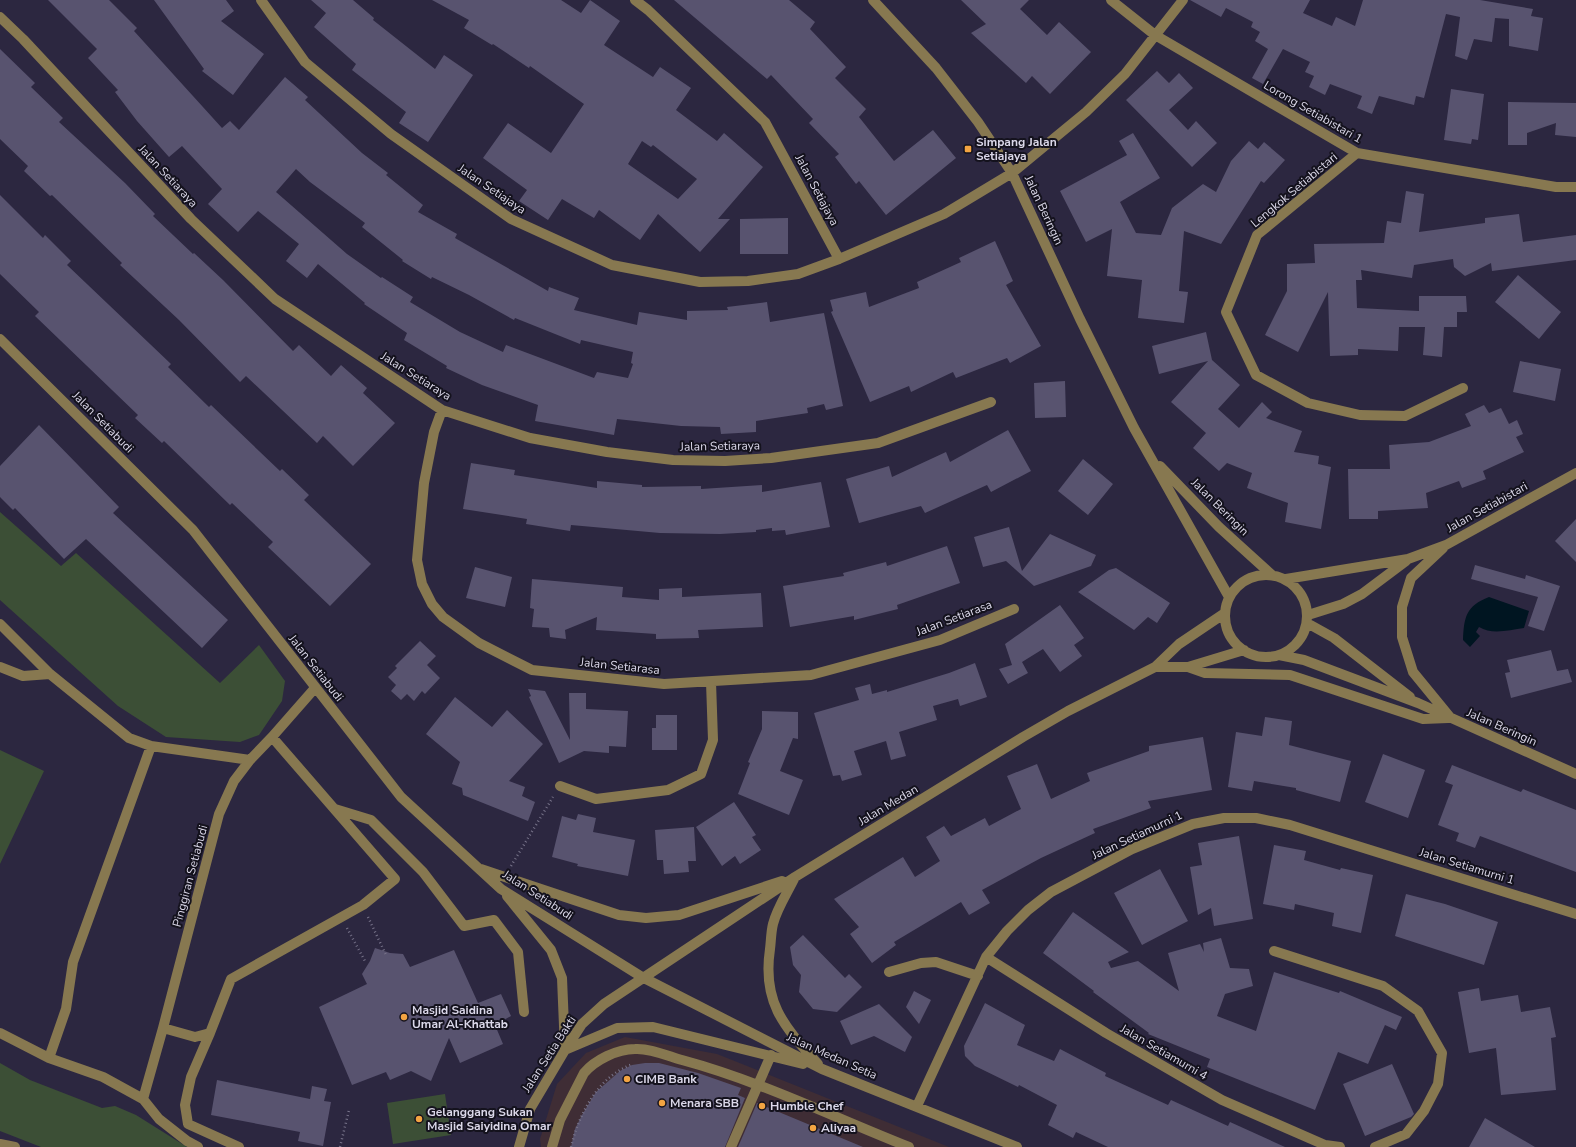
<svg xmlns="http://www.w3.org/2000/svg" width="1576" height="1147" viewBox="0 0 1576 1147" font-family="'Nunito Sans',sans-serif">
	<rect width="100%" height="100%" fill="#2c2740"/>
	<path fill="#3f2d35" d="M625,1037l92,17 232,93h-408l-1,-8 17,-55 29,-31z"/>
	<path fill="#3c4f36" d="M0,512l61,54 15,-13 144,130 39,-38 26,36 -3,20 -23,34 -19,7 -74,-5 -48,-31 -118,-106z
		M0,750l44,21 -44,93z
		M0,1063l30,17 72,28 13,-2 21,9 51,32h-146l-41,-16z
		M445,1094l6,41 -58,9 -6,-41z"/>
	<path fill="#001521" d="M1489,597l40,14 -5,17c-15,2 -32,7 -45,-1l-3,5 4,4 -10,11 -7,-7c1,-23 3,-34 26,-43z"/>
	<path fill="#58536f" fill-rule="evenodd" d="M48,0h61l28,28 -3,3 88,97 8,-7 9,9 46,-53 23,20 -3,3 57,53 26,20 -2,2 37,30 -5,7 39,22 -2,4 93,53 1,-4 30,11 -5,12 63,15 2,-13 48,8v-9l41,-1 -1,-3 40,-5 3,20 54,-9 19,93 -17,4 -2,-6 -17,4 1,5 -52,8v11l-35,2 -1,-7 -39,-1 -64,-7 -3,16 -79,-14 3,-16 -56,-20 -36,-17 1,-2 -43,-26 3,-7 -43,-29 1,-1 -47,-39 -11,14 -21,-17 13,-17 -41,-33 -20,21 -30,-28 14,-15 -40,-43 -13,11 -32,-36 -22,-29 3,-2 -30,-32 9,-9zM296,169l14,13 55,41 -3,4 41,33 -1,1 29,18 1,-2 37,18 45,25 1,-2 65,26 1,-4 52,12 -2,11 2,1 -5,14 -31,-6 -3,6 -88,-33 -3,7 -43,-20 -50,-30 3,-5 -31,-20 -1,1 -34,-24 -71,-62z
		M154,0h72l8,11 -13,10 43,33 -31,41 -31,-24 2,-2z
		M311,0h42l21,18 -1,2 62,49 9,-14 29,20 -45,67 -29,-19 7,-11 -54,-42 4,-6 -42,-37 12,-14z
		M432,0h129l20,13 9,-13 30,21 -16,24 49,32 7,-10 31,21 -15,22 41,31 7,-8 39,34 -45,52h12l-30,33 -42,-38 -18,26 -41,-30 -5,8 -32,-19 -14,21 -29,-19 8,-11 -44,-32 25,-35 43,30 33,-49 -54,-38 -1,2 -36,-24 -1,1 -28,-17 5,-8zM642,141l9,6 2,-2 44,34 -19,20 -50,-35z
		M674,0h115l26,22 -5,7 36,38 -11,11 31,31 -7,8 35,44 39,-31 23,28 -70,57 -27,-34 -3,3 -21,-27 4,-3 -30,-31 4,-4 -42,-44 -4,4z
		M961,0h68l-9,9 27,26 12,-13 32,30 -41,42 -18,-18 -6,7 -55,-50 15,-9z
		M1190,0h120l-7,13 29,13 4,-9 19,9 8,-26h117l53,9 -2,7 12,2 -5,33 -29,-5v-27l-14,-1 -3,24 -18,-3 -7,21 -12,-4 5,-39 -14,-3 -22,84 -8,-2 -2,9 -35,-9 -7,18 -15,-6 5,-12 -32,-12 -5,11 -16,-8 5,-11 -9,-4 5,-10 -27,-13 -20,35 -11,-6 16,-29 -13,-8 5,-9 -9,-5 2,-5 -27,-14 -5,9z
		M0,49l35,34 -4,4 32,31 -4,4 66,61 30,31 -2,2 40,38 1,-1 29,27 70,71 6,-6 32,31 10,-11 26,23 -4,5 32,30 -42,43 -30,-30 -6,7 -71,-67 -6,6 -61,-62 -59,-55 2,-2 -70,-68 -2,1 -26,-25 4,-5 -28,-27z
		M1157,71l12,12 10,-10 14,15 -24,22 19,20 8,-9 21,22 -25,24 -66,-67z
		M1451,89l33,5 -6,46 -6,-1 -1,5 -27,-4z
		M1508,102l68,1v34l-21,-2 1,-12 -29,10v12h-19z
		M1133,133l27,45 -40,24 16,31 25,2 11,-27 31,-24 13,8 15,-31 18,-20 9,8 6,-7 21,18 -21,23 -3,-2 -40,63 -37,-13 -5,60 9,1 -4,31 -46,-5 4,-38 -35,-4 5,-47 -26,13 -26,-51 67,-36 -8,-14z
		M1406,191l18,3 -5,38 66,-9v-5l34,-4 4,28 53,-7v25l-84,11 -1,-8 -26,13 -11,-9 -1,-8 -39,6 -2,13 -51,-8 1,10h-6l1,28 62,3v-15h47l1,16h-10v15h-13l-2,30 -19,-2 2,-28h-26l-1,24 -40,-2v6l-28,1 -2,-64 -30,60 -33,-17 22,-44v-27l28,-1 -1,-19 70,-1 3,-22 14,2z
		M0,195l43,43 2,-3 26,26 -4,4 104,99 -3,3 41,40 2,-2 69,66 2,-2 27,26 -5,5 67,64 -41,42 -62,-59 5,-5 -41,-39 -2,2 -66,-64 -2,2 -27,-25 3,-3 -103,-99 4,-4 -39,-38z
		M788,218v36h-48v-35z
		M995,241l18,40 -7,4 35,61 -31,17 -3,-5 -51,20 -3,-6 -42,20 -2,-6 -39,16 -39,-90 2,-1 -3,-11 36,-8 3,15 50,-19 -2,-6 44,-20 -2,-4z
		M1518,275l43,37 -22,27 -44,-37z
		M1206,332l6,28 28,25 -22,24 21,19 23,-26 10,10 -6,6 36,13 -8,21 25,4 -1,8 13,3 -10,62 -36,-7 3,-19 -41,-15 5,-15 -25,-10 -8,8 -26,-23 13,-15 -35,-31 37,-41 -49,13 -7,-28z
		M1520,361l41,8 -6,32 -42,-9z
		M1065,381l1,36 -31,1 -1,-35z
		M1484,405l5,8 12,-5 8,16 8,-4 6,14 -7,3 8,15 -41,19 3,8 -24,9 -3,-7 -33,12 2,15 -50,3v8h-29l-1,-50h42l-1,-24 40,-3 42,-16 -6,-12z
		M39,425l80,82 -6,6 115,107 -26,28 -116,-109 -22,20 -49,-51 -2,2 -13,-13v-31z
		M1008,430l23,41 -40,21 -4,-7 -62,28 -4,-7 -62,17 -13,-44 43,-13 3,11 54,-25 4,10z
		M1083,459l30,25 -25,31 -30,-24z
		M471,463l44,7 -1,5 83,13v-7l45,4v2l59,-1v3l61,-4v7l59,-10 9,45 -44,8 -1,-5 -13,1v-3l-16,2v2l-36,2 -60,-1 -89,-8 -1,6 -44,-7 1,-5 -64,-10z
		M1576,519v43l-21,-21z
		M1009,527l13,44 28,-37 46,21 -5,11 -57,20 -28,-25 -23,6 -9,-30z
		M947,546l13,37 -63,22 1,4 -44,11v-4l-64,11 -7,-41 61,-10 -1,-3 43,-11 1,4z
		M1475,565l50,14 1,-4 34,11 -16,45 -16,-5 10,-29 -67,-18z
		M475,567l37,10 -7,30 -39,-9z
		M1116,568l54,35 -13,20 -9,-6 -14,13 -56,-38 31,-22z
		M532,579l91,8 -1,10 37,3v-11l23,-1v9l79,-4 2,34 -65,3 1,8 -43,1v-5l-60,-4 1,-13 -32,13 1,9 -16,-2 -1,-9 -17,-1 2,-18 -4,-1z
		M1060,605l24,33 -10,7 8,11 -22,16 -17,-23 -21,13 6,11 -20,11 -9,-15 13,-4 -7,-21z
		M420,641l16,15 -9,9 13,13 -15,16 -3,-3 -8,10 -7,-7 -6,6 -10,-9 5,-6 -8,-8 9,-9 -2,-2z
		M1551,650l6,21 11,-2 4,13 -61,16 -6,-25 5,-1 -3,-12z
		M975,663l12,34 -27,9 -2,-7 -25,7 4,14 -38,12 7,24 -15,4 -5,-19 -32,10 8,24 -20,6 -2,-6 -7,1 -19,-63 45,-13 -4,-12 15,-4 2,10 15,-4v2l62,-19z
		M528,689l17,2 25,49 -1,-47h17v16l42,2 -2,36 -17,-1v7l-25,-2 -25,12 -30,-66 2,-1z
		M455,697l37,30 15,-17 36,34 -34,37 16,6 -3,9 13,6 -7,19 -65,-26 -1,-7 -10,-4 8,-22 -34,-28z
		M762,711l36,1v27l-5,-1 -13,33 23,9 -14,35 -51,-21 12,-31 -2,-1 14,-33z
		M656,715h21v35h-25v-22h4z
		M1265,717l27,4 -3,24 62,16 -11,41 -44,-12v-2l-42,-7 -2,10 -24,-4 8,-55 26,4z
		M1203,737l9,53 -64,11 3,7 -58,21 2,4 -54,25 -59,32 8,13 -21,12 -8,-13 -67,40 2,3 -24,18 -22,-29 9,-7 -25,-28 69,-42 12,20 25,-16 -14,-24 18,-11 7,10 34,-18 4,8 32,-17 -14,-33 30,-12 14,35 39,-18 -3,-8 62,-22v-5z
		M1383,754l42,16 -17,48 -43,-16z
		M1452,765l69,27 2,-3 53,21v62l-96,-36 -5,12 -19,-7 3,-8 -21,-8 15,-40 -8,-3z
		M734,802l22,33 -4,2 9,13 -21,14 -5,-8 -13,10 -26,-39z
		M578,814l18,4 -3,14 42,8 -7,36 -51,-10 1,-2 -26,-7 10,-41 14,4z
		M694,827l2,34h-8l1,11 -25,2 -1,-14h-6l-2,-30z
		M1239,836l14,83 -39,7 -3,-18 -13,7 -8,-48 12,-2 -4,-22z
		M1274,845l32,6 -2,9 36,10 1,-2 32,7 -12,58 -29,-7 2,-13 -39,-9 -1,6 -31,-6z
		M1160,869l28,52 -46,24 -28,-52z
		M1406,894l39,10 53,18 -14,43 -89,-29z
		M1073,912l56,40 -21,10 3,6 27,-7 41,30 -11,-38 32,-9 4,8 -1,-9 18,-5 9,30 19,1 4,17 -28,8 -8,22 39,15 18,-59 65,21 1,-2 62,26 -6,13 -11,-5 -17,39 -30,-12 -23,58 -108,-43 3,-8 -62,-25 1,-1 -56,-41 1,-1 -51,-38z
		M803,935l42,43 4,-4 13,13 -25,25 -24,-3 -14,-17 2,-17 -8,-10 -3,-18z
		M375,948l15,5 13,1 7,13 44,-17 24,53 23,-9 10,22 -16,9 8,19 -43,19 -11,-25 -18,43 -20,-10 -21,9 -4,-8 -34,13 -33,-78 48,-23 -5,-10 8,-13z
		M1479,988l2,13 37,-6 3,17 29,-5 6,30 -5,1 5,52 -55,5 -5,-47 -27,5 -11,-61z
		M914,991l17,9 -12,24 -13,-17z
		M985,1003l40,22 -8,20 37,16 6,-12 46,24 -1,3 63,29 3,-5 57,26 2,-4 55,25h-177l-32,-15 -3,6 -25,-13 9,-20 -38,-20 -1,2 -43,-21 -10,-10 -1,-10z
		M879,1004l33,33 -7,15 -31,-16 -23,9 -11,-24z
		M645,1063h14l39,10 43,15 -3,7 7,3 -20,49h-154l4,-18 7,-14 14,-23 24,-21 12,-6z
		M1392,1064l22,50 -3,3 -46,19 -22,-52z
		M217,1080l93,19 2,-13 15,3 -3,12 7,1 -8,44 -25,-5 2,-9 -89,-17z
		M757,1103l106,44h-125z
		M1485,1118l50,29h-66z"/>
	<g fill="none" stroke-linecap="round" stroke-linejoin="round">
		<path stroke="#78748a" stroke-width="2.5" stroke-dasharray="1 3" stroke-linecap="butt" d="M511,866l42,-69
			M368,917l18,38
			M347,928l19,35
			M340,1147l9,-37
			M571,1147c8,-33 27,-71 62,-83"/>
		<path stroke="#877850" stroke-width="10" d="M261,0l44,62 86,72 120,85 101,46 88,17 48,-1 50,-7 41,-15 105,-45 68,-41 74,-61 39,-38 58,-74
			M635,0l13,10 117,112 74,137
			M873,0l63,68 42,54 34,51 68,146 54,109 95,169
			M1111,0l44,35 202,118 199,34h20
			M0,17l23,22 168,180 84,80 167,111 88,28 77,14 66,8 52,1 46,-3 107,-15 113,-41
			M1357,153l-100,82 -31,77 30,63 52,28 52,12 45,1 58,-28
			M0,339l193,191 208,267 100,92 141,88 180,92 195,78
			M442,410l-8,22 -10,51 -7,77 5,24 10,20 11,13 36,26 53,27 132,14 147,-9 129,-35 74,-31
			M1160,466l59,61 53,48
			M1443,548l-32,30 -9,29v30l11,35 36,44
			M1225 616a41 41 0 1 1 82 0a41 41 0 1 1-82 0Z
			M1286,579l122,-20 38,-14 130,-72
			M1308,615l35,-11 19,-10 44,-33
			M1307,623l27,15 76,59
			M0,624l50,50 79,64 22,8 99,14
			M1279,655l25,5 114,43 158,71
			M0,667l23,9 27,-2
			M1155,667h33l56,-17
			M1188,667l17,6 85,2 133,44 25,-1
			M560,786l36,13 72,-9 33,-16 12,-34 -2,-58
			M335,809l36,11 52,52 41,54 30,-6 24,32 6,60
			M481,869l138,46 27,3 33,-3 103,-34
			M795,877c-7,15 -18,31 -22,47 -2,8 -2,17 -3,25 -8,54 14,77 48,115
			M507,896l44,54 11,28 3,72
			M1274,951l109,35 35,25 24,42 -4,31 -14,27 -18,23 -31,13
			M986,957l120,76 116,67 103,45 15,2
			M889,972l32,-9 15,-1 42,14
			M163,1028l32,9 15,-4
			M0,1033l49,25 54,19 40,22 16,20 28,22 11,6
			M565,1050l52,-22 36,-1 150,37
			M49,1058l17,-49 7,-47 78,-216
			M143,1099l20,-71 56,-214 15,-33 16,-21 22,-23 43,-49
			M917,1106l69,-149 21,-26 21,-21 23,-18 81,-43 61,-25 31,-6h32l34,7 286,89
			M0,1144l15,3
			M239,1147l-51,-23 -3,-19 6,-28 19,-44 21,-54 132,-74 32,-26 -123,-142
			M519,1147l11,-38 35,-59 17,-26 22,-20 191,-127 228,-140 45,-26 87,-44 24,-23 46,-31
			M552,1147l8,-27 24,-47c11,-13 33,-24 51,-24 15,-1 33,7 47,11 78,21 151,57 227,87
			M731,1147l40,-92"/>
	</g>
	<g fill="#f3a442" stroke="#14121d" stroke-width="1.5">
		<rect x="964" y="145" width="8" height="8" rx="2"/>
		<circle cx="404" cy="1017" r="4"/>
		<circle cx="627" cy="1079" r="4"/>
		<circle cx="662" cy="1103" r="4"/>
		<circle cx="762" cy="1106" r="4"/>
		<circle cx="419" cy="1119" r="4"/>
		<circle cx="813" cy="1128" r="4"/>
	</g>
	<g text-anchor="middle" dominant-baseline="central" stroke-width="4" stroke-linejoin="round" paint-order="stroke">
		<g font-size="12" fill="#dbd8e9" stroke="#14121d">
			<text transform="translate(1313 112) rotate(30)">Lorong Setiabistari 1</text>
			<text transform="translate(168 176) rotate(47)">Jalan Setiaraya</text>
			<text transform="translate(492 189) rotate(34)">Jalan Setiajaya</text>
			<text transform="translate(817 190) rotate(62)">Jalan Setiajaya</text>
			<text transform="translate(1294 190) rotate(-40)">Lengkok Setiabistari</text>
			<text transform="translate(1044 210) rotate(65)">Jalan Beringin</text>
			<text transform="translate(416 376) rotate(32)">Jalan Setiaraya</text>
			<text transform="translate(103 422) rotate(45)">Jalan Setiabudi</text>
			<text transform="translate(720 446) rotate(-1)">Jalan Setiaraya</text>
			<text transform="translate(1220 507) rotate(45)">Jalan Beringin</text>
			<text transform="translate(1487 507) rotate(-29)">Jalan Setiabistari</text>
			<text transform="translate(954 618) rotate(-21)">Jalan Setiarasa</text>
			<text transform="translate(620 666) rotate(6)">Jalan Setiarasa</text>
			<text transform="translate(316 668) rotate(52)">Jalan Setiabudi</text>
			<text transform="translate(1502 727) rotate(24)">Jalan Beringin</text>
			<text transform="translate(888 805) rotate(-31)">Jalan Medan</text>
			<text transform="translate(1137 835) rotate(-25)">Jalan Setiamurni 1</text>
			<text transform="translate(1467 866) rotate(17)">Jalan Setiamurni 1</text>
			<text transform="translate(190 876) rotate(-75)">Pinggiran Setiabudi</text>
			<text transform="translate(538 895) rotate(33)">Jalan Setiabudi</text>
			<text transform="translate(1164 1052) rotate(30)">Jalan Setiamurni 4</text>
			<text transform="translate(549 1054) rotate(-57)">Jalan Setia Bakti</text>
			<text transform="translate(832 1056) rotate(24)">Jalan Medan Setia</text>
		</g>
		<g font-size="12" font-weight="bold" fill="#dbd8e9" stroke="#14121d" text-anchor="start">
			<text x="976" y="142">Simpang Jalan<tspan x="976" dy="14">Setiajaya</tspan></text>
			<text x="412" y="1010">Masjid Saidina<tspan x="412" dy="14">Umar Al-Khattab</tspan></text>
			<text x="635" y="1079">CIMB Bank</text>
			<text x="670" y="1103">Menara SBB</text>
			<text x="770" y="1106">Humble Chef</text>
			<text x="427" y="1112">Gelanggang Sukan<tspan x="427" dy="14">Masjid Saiyidina Omar</tspan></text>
			<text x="821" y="1128">Aliyaa</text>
		</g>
	</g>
</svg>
